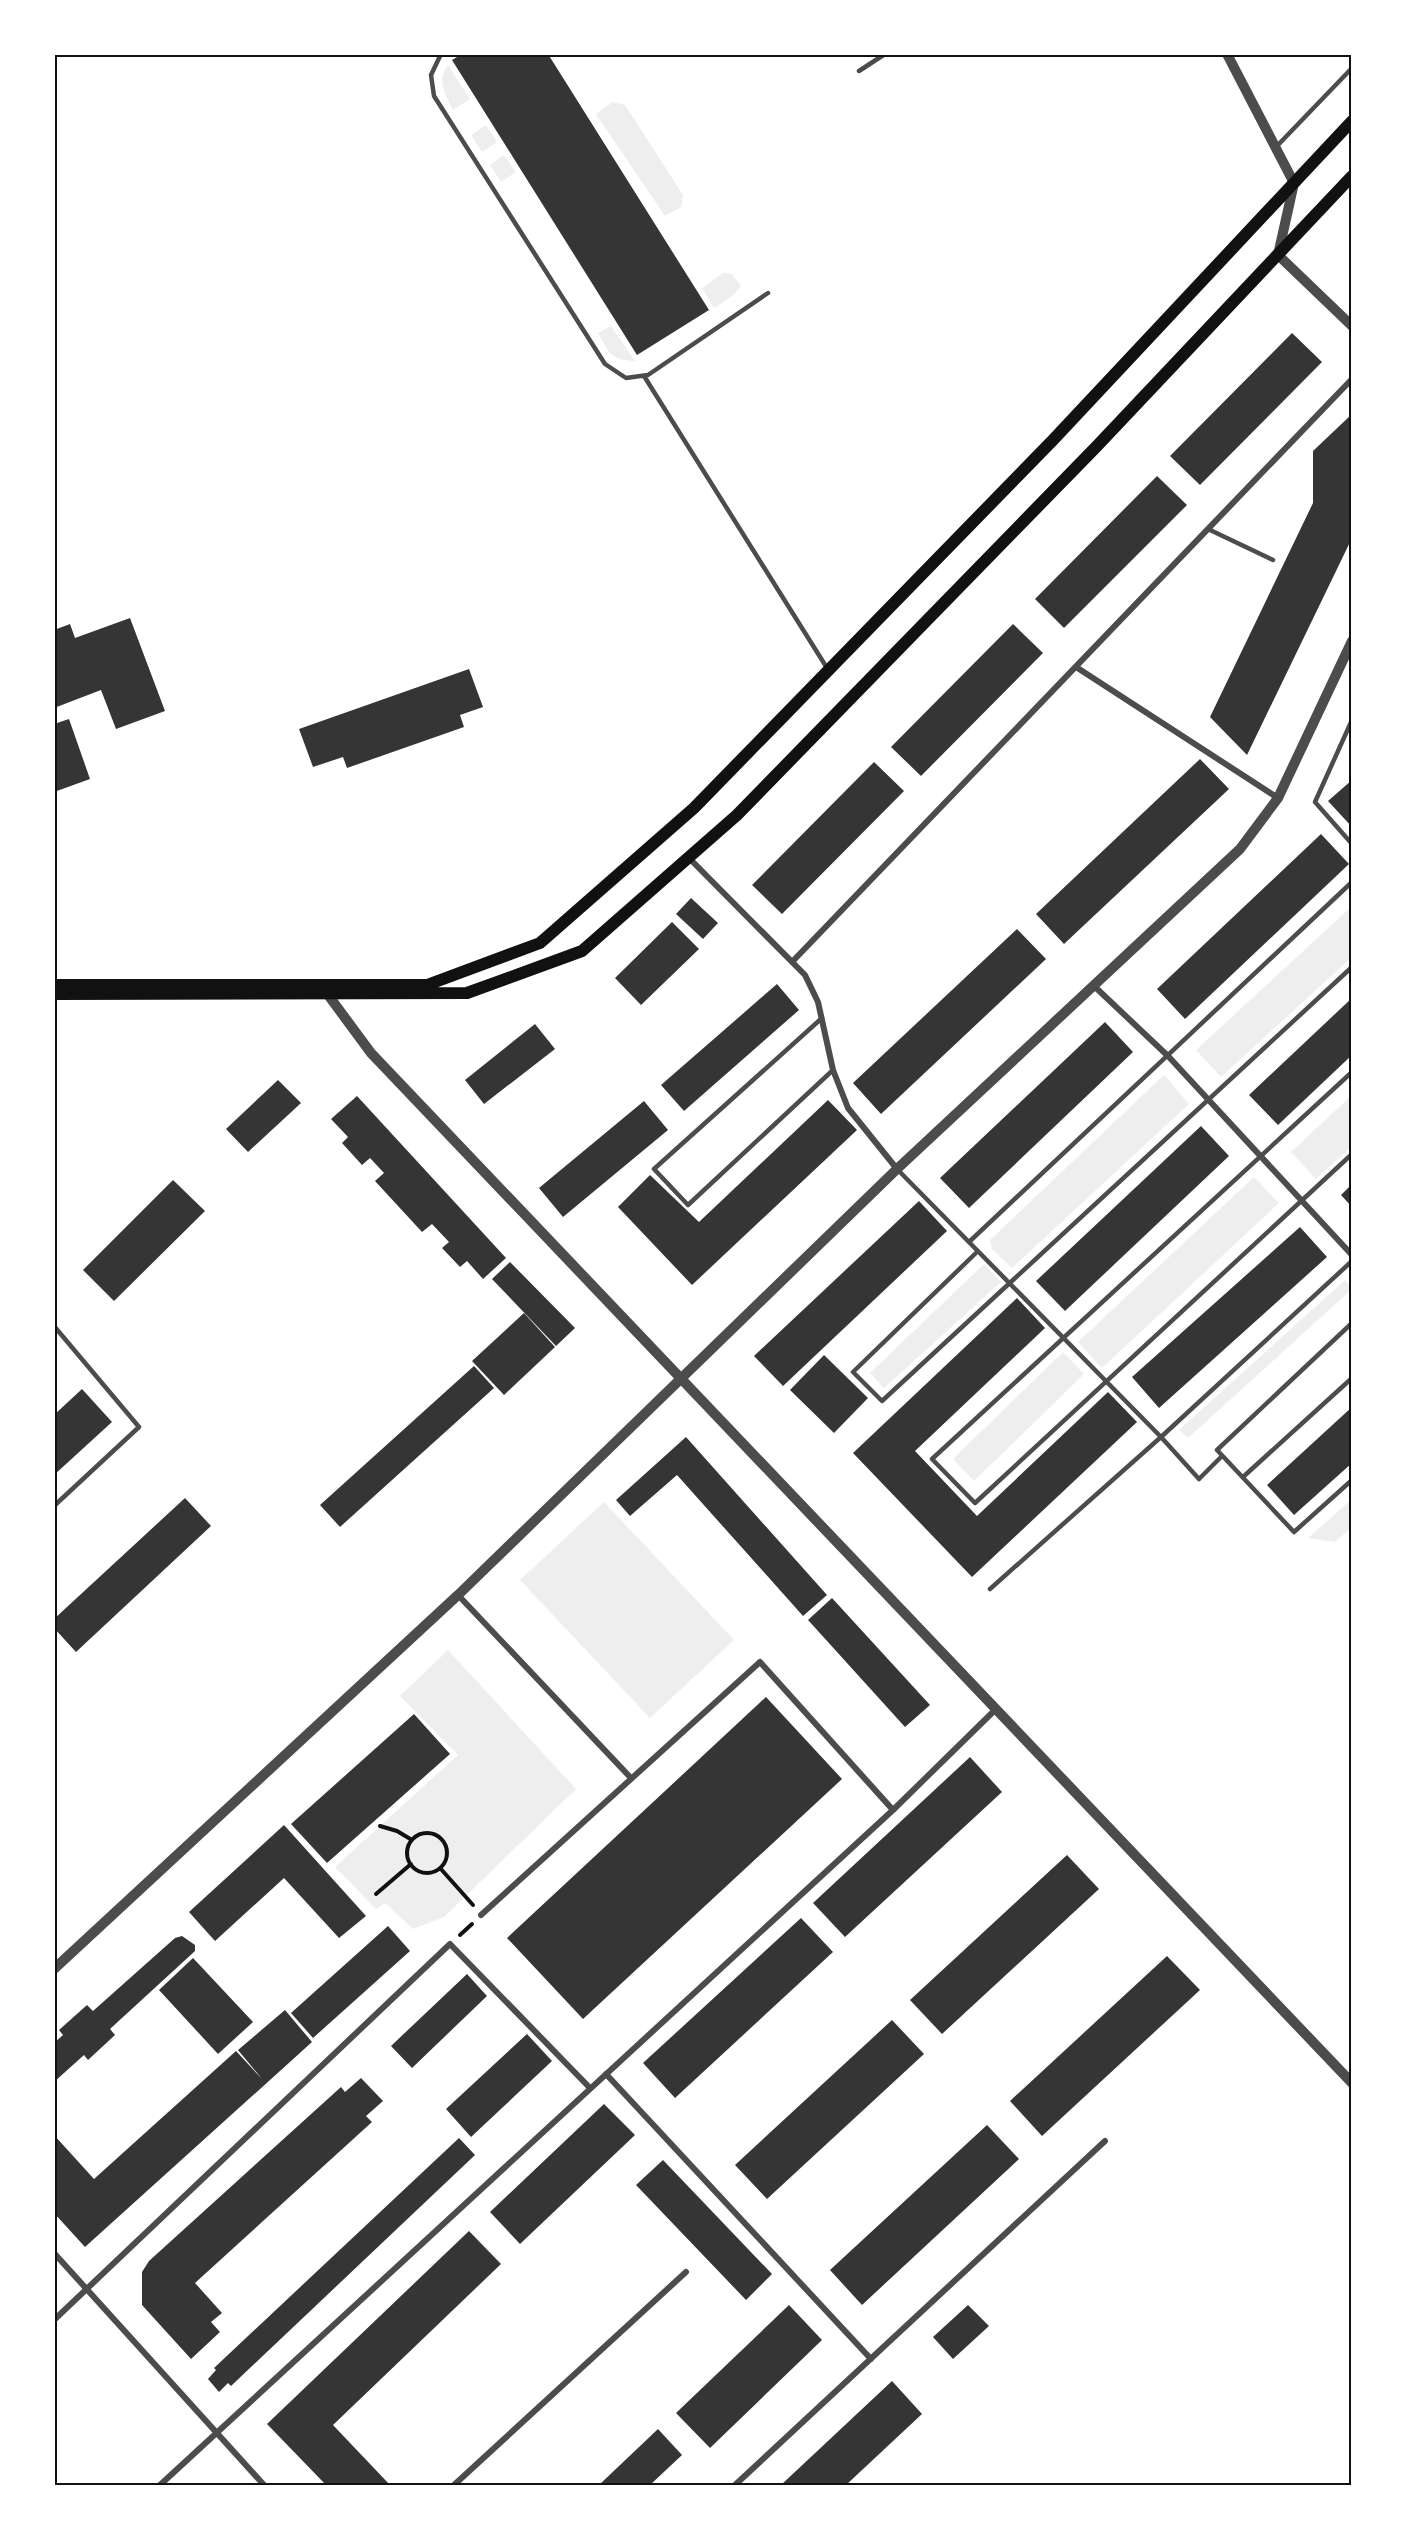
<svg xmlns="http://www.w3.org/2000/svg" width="1406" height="2539" viewBox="0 0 1406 2539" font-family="'IBM Plex Sans',sans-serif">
	<rect width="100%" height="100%" fill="#fff"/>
	<path fill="#eee" d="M448,65l22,34 -17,11c-8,-16 -17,-30 -5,-45z
		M613,102l12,3 58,90 -2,12 -16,9 -69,-102z
		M486,125l11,17 -15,10 -11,-17z
		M504,155l12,17 -15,10 -11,-17z
		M723,273l9,1 9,12 -9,10 -18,12 -12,-20z
		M611,326l24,35c-24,-1 -26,-8 -37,-28z
		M1352,906v51l-131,120 -25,-27z
		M1164,1075l25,29 -177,164 -20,-19 -2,-9z
		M1352,1095v51l-36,33 -25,-27z
		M1254,1177l25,26 -177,165 -24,-26z
		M984,1264l17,18 -117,106 -14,-15z
		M1345,1280l7,9 -164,149 -9,-8z
		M1063,1352l21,22 -110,107 -21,-22z
		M1352,1499v28l-17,15 -27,-4z
		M604,1502l130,138 -84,78 -130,-138z
		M448,1650l128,139 -132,128 -31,12 -28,-26 -9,6 -41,-42 123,-112 -58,-59z"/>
	<path fill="#353535" d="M462,54h86l161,256 -72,45 -185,-295z
		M1292,333l30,29 -122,123 -30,-29z
		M1352,414v124l-105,217 -37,-38 103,-214v-52z
		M1157,476l30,29 -123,123 -29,-29z
		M130,618l35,93 -49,18 -15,-39 -47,18v-78l16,-6 5,14z
		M1013,624l30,29 -122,123 -30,-29z
		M469,669l14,38 -23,8 4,12 -117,41 -4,-11 -30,10 -14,-38z
		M69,719l21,60 -36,13v-68z
		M1200,759l29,30 -165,155 -28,-30z
		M874,762l30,29 -122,123 -30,-29z
		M1352,780v47l-24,-26z
		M1321,834l28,30 -164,155 -28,-30z
		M691,898l27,25 -15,16 -27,-25z
		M672,922l27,27 -58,56 -26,-27z
		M1017,929l29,30 -165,155 -28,-31z
		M777,984l22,26 -115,101 -23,-26z
		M1352,998v57l-74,70 -29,-30z
		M1105,1022l28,30 -164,156 -29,-30z
		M535,1024l20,25 -71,55 -19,-24z
		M278,1080l23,23 -53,49 -22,-23z
		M357,1096l149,162 -23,21 -16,-18 -7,6 -18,-19 7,-6 -17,-18 -10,8 -47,-51 9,-8 -14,-15 -8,7 -20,-22 6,-6 -17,-18z
		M828,1100l29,30 -165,155 -74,-78 32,-32 49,47z
		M644,1101l24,29 -105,87 -24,-29z
		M1201,1126l28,30 -164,155 -29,-30z
		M173,1180l32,31 -91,90 -31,-31z
		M1352,1184v23l-11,-12z
		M919,1201l28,30 -164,155 -29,-30z
		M1300,1227l27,30 -168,151 -27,-31z
		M510,1262l65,66 -19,18 -64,-67z
		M1017,1298l28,30 -130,123 62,65 131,-124 29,30 -165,155 -119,-124z
		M524,1313l31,34 -51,48 -32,-34z
		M824,1355l44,43 -34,35 -44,-43z
		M474,1366l20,22 -154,139 -20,-22z
		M82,1389l30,33 -58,53v-60z
		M1352,1407v56l-58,52 -27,-30z
		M686,1437l141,158 -24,21 -126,-141 -47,41 -14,-16z
		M185,1498l26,28 -135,126 -22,-24v-9z
		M832,1598l98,107 -25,22 -97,-107z
		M766,1697l76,82 -259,240 -76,-81z
		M414,1714l36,40 -123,109 -36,-39z
		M970,1757l32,35 -157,145 -32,-34z
		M284,1825l82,91 -27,22 -55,-60 -69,63 -26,-29z
		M1067,1855l32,34 -157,145 -32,-34z
		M801,1918l32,34 -158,146 -32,-35z
		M388,1926l22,25 -97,87 -22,-25z
		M182,1936l13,9v6l-85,78 5,6 -27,25 -4,-5 -30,27v-39l9,-8 -4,-5 28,-25 6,6 82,-73z
		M1167,1956l33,34 -158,146 -32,-35z
		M193,1958l60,64 -35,32 -59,-64z
		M467,1974l20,22 -75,72 -21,-22z
		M285,2010l27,32 -227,205 -31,-34v-78l40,44 142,-128 26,28 -24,-29z
		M892,2020l32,34 -157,145 -32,-34z
		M527,2034l25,27 -81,76 -25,-28z
		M361,2078l22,23 -17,15 6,6 -177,161 27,30 -11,9 9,10 -29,27 -49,-54v-33l7,-11 192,-174 4,5z
		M604,2104l31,31 -115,109 -30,-32z
		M987,2125l32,34 -157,146 -32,-35z
		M459,2138l16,17 -244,231 -3,-3 -9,9 -11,-13 8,-9 -2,-2z
		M663,2160l109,114 -26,26 -110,-115z
		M469,2231l32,33 -168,161 57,60h-64l-59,-61z
		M789,2305l33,35 -112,108 -34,-35z
		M968,2305l21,21 -36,33 -20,-22z
		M892,2381l30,33 -76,71h-65z
		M658,2429l24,26 -32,30h-51z"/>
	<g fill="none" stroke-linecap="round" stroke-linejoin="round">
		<path stroke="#111" stroke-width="4" d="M380,1826l17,5 15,9
			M407 1853a20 20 0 1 1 40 0a20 20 0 1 1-40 0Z
			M440,1868l33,37
			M376,1894l35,-30
			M460,1935l12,-11"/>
		<path stroke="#4c4c4c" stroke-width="4.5" d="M441,54l-10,21 3,21 171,268 21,14 22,-3 120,-82
			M859,71l26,-17
			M1277,146l75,-78
			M644,376l183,292
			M1208,529l65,31
			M1352,720l-37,82 37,42
			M822,1018l-168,151 34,36 145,-135
			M1352,1072l-420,387 43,44 377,-349
			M897,1169l264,268 191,-176
			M969,1242l383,-360
			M978,1251l-125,121 29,29 470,-434
			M1352,1323l-135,127 77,82 58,-52
			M54,1326l85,101 -85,79
			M1243,1477l109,-99
			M990,1589l171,-152 38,42 23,-23"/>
		<path stroke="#4c4c4c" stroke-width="6" d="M1076,667l202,131
			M689,858l116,117 13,27 15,68 15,38 49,61
			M792,962l560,-583
			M1094,986l74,70 184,199
			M458,1595l173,183
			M481,1915l279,-253 133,148
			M606,2074l265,285
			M54,2253l210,232
			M54,2320l396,-376 140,144
			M160,2485l733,-675 103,-101
			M454,2485l232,-213
			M735,2485l370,-344"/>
		<path stroke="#4c4c4c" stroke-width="10" d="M1227,54l67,129 -16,72 74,71
			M323,988l48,65 981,1030
			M54,1969l404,-374 439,-426 343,-320 38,-51 74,-157"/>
		<path stroke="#111" stroke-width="12" d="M54,985h373l113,-42 154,-135 359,-368 299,-319
			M54,994l413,-1 115,-42 155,-136 360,-369 255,-270"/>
	</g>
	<rect width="1406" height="2539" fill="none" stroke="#ffffff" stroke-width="111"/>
	<rect x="56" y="56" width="1294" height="2428" fill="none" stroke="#111" stroke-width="2"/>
</svg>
